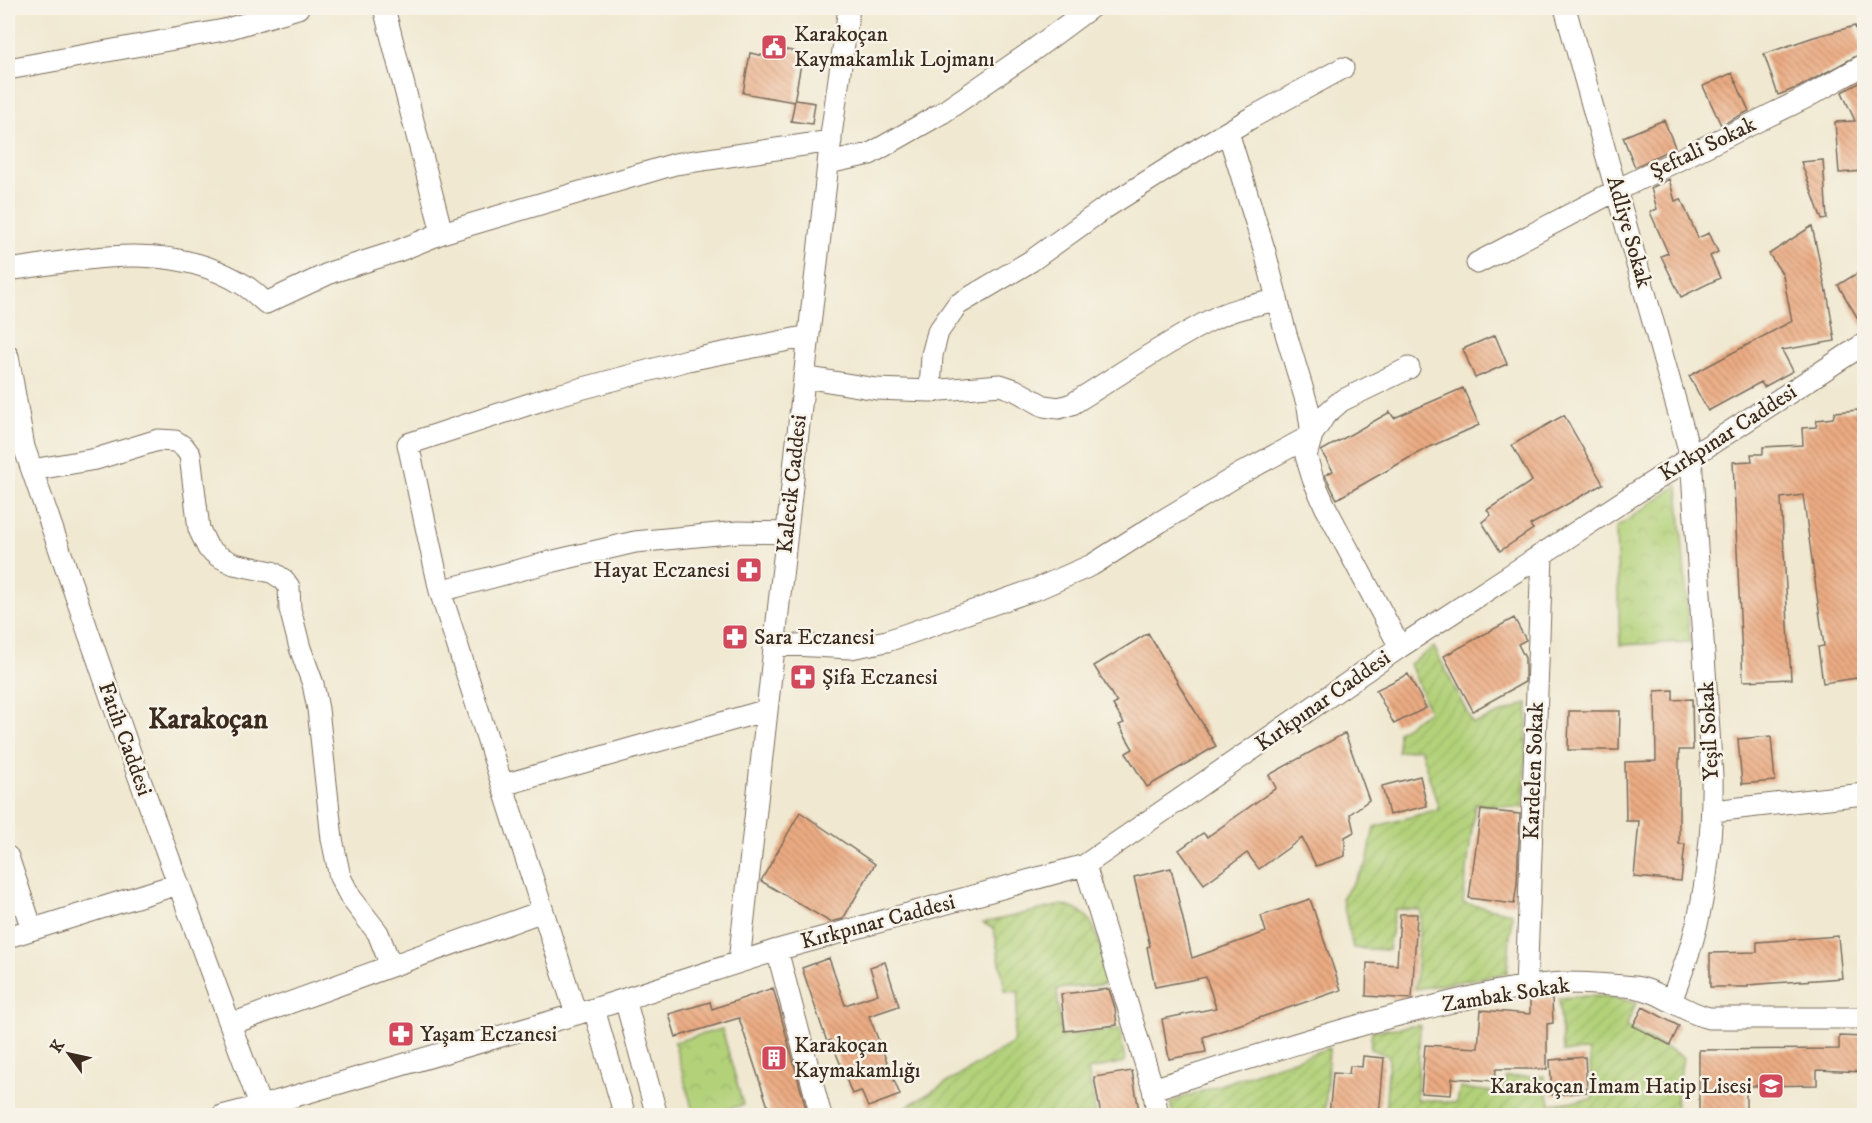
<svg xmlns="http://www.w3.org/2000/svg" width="1872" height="1123" viewBox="0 0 1872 1123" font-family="'IM FELL DW Pica',serif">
	<defs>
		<pattern id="park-crowns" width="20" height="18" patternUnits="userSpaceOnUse" patternTransform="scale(1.5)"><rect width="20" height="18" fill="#b2d179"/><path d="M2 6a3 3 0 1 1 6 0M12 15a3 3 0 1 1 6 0" fill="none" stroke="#9ab468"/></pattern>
		<pattern id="garden-furrows" width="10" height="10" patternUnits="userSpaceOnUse" patternTransform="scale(1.5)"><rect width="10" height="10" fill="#b2d179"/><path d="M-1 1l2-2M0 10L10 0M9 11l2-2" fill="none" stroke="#9ab468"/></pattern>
		<pattern id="building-back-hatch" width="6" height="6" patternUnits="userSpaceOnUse" patternTransform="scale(1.5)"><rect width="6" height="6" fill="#ecac83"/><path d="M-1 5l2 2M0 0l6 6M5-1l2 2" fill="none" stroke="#c08c6b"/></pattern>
	</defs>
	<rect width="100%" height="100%" fill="#f7f3e8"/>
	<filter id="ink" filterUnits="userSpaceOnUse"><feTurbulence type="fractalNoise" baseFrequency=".0167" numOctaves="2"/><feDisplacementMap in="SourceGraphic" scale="12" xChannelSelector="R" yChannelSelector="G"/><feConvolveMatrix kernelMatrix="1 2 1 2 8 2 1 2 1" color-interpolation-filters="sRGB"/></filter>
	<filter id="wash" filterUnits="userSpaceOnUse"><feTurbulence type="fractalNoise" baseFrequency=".008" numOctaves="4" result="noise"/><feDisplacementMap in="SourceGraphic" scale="24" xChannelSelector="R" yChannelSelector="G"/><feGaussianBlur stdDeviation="1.35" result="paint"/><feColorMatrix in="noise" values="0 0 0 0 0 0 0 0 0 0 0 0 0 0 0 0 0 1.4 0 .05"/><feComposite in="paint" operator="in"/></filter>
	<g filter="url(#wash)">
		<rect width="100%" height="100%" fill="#f0e8d0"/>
		<path fill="url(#park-crowns)" stroke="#767e4c" stroke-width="1.5" d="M1678,485l12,157 -70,3 -4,-117z
			M722,1029l21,76 -37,10h-12l-20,-73z"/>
		<path fill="url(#garden-furrows)" stroke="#767e4c" stroke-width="1.5" d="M1434,647l39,77 55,-21 -5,105 -48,-4 -12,99 49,10 -5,60 -92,16 6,-79 -26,-1 -7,41 -35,-2 -11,-50 25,-35 7,-36 65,-18 -19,-61 -22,4v-20l31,-21 -19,-47z
			M1062,905c8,2 15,4 22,9 14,10 21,52 26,70l-53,5 4,47 59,-7 5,33 -37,8 8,45 -205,1 122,-73 6,-51 -14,-1 -11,-62 -11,-6z
			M1589,996l23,1 24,6 -10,24 57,30 -9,58 -289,1 4,-60 -19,-7 2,-18 48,-6 -3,74 40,4 3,-15 43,5 3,-16 38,-1 6,28 43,-5 -4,-48 -26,1 -4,-54z
			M1329,1048l-4,67h-152l-3,-13z"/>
		<g id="blocks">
			<path fill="url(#building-back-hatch)" d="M1855,26l7,27 -63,34 -21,8 -14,-41 50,-17z
				M772,47l31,6 -9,49 -51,-9 7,-40 20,4z
				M1732,73l17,38 -28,14 -18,-39z
				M1861,82l3,8v81l-25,2 -4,-51 20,-1 -13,-29z
				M795,100l20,3 -3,21 -21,-3z
				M1664,120l11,27 -40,20 -12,-30z
				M1823,160l4,59 -5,1 -21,-58z
				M1669,179l6,22 6,-2 17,39 11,-5 9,19 -8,4 10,22 -39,19 -20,-41 7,-3 -18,-41 7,-3 -6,-21z
				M1812,226l14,66 1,-1 8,50 -53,9 11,21 -29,16 -3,-5 -53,29 -19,-35 103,-55 -9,-46 -14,-21z
				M1864,269v60l-26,-44z
				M1495,335l12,29 -32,14 -12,-29z
				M1463,388l16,37 -56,25 -86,49 -12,-24 8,-4 -12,-20 69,-39 4,6z
				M1858,410l5,64h-3l2,64h2v139l-41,6 -5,-36 6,-1 -21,-151 -22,3 10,181 -48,2 -10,-219 19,-1 -1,-7h12v-7l40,-2 -1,-17 14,-1 1,-7 16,-2 2,-6z
				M1564,415l39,69 -73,41 3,4 -33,22 -18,-29 9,-7 -4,-5 45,-29 -20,-36z
				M1514,618l12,22 -8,4 7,14v24l-52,29 -29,-55z
				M1148,633l68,113 -69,41 -21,-34 7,-4 -14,-24 5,-2 -11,-18 4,-2 -23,-37z
				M1408,674l18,34 -32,16 -18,-34z
				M1673,690v10l19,-1 1,51h-14v94h6l-4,37 -47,-4 5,-56h-13l-1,-59 31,-1 -1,-70z
				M1569,711h51l-1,39h-51z
				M1345,733l24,67 -19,14 4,18 -9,5v19l-29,10 -14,-28 -43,31 -12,-16 -43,31 -25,-34 24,-17 4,4 69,-49 -7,-13z
				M1771,736l4,45 -33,3 -4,-45z
				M1420,776l7,30 -38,9 -7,-29z
				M1481,810l39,4 -3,70 -3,20 -45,-6z
				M800,812l75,52 -32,55 -13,3 -69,-41z
				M1171,868l21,90 74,-26 -5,-16 49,-17 31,91 -138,47 3,15 -37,7 -7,-40 54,-11 -10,-31 -51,10 -8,-40 3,-1 -16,-69z
				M1400,914h17l-5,85 -46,-3 1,-33 30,2z
				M1838,936l4,42 -94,7v2h-38v-34l47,-1v-10z
				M829,958l16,47 33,-11 -8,-27 15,-5 14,44 -30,10 31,79 -32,12 -7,-16 -9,3 -21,-54 -4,2 -25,-74z
				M773,988l6,21 29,107h-37l-32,-98 -63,19 -7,-23 41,-12 2,7z
				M1109,989l6,19 2,17 -52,6 -4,-37z
				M1552,998l1,25 -6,1v45h-51l-1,12 -43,-3 -1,17 -30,-2 4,-48 53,3 3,-38 49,4v-14z
				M1643,1007l36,19 -9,19 -37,-19z
				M1839,1036l25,1v35l-47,-2v15l-71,1v30h-47v-66l140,-1z
				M1363,1056l21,2 -5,58h-50l4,-43 16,1 1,-8 12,1z
				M1585,1057l2,35 -35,3 -2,-35z
				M1132,1071l8,45h-39l-7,-39z"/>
		</g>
	</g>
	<g filter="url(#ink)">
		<use href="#blocks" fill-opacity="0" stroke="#7a6c5c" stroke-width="1.5"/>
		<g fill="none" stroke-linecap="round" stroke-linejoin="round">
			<defs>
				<path id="minor" d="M384,8l58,225 233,-69 156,-23
					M1565,8l126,449 21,320c1,50 -5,114 -19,162 -6,21 -14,41 -22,62
					M8,69l216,-39 74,-22
					M1228,132l37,120 21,82 22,73 4,28 -6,21 7,23 12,27 75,141
					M828,163l42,-9 72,-41 86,-59 62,-46
					M1477,263l140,-73 188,-92 59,-33
					M8,270c79,-11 163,-31 236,15 8,5 15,12 22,18l66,-31 66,-21 44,-18
					M8,356l16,91 108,311 132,358
					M804,377l72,12 54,2 70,-6 15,5 29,16 15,2 13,-4c46,-28 91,-60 139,-84 20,-11 44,-15 66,-20
					M930,391l2,-36 6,-23 19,-27 74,-44 71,-51 98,-62 51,-30 92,-50
					M32,470l64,-11 62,-19 17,1 9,6 6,8 9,74 9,19 10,8 16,8 38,8 12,8 5,7 1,22 10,39 13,36 5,25 14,130 8,38 11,21 27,35 13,33
					M440,591l110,-29 85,-20 103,-10 49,1
					M774,644l77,4 36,-7 152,-53 53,-23 68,-43 80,-48 72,-39 13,-20 16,-14 68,-33
					M503,785l264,-75
					M1713,811l151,-17
					M8,857l24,72
					M1085,865l68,224 5,27
					M8,937l170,-53
					M777,950l44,166
					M739,962l93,-834 17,-120
					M1526,988l16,-433
					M625,999l32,117
					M594,1009l31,107
					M576,1014l-136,-423 -32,-147 146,-48 134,-36 121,-24
					M231,1024l312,-113
					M1153,1089c91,-29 181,-59 274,-81 45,-11 93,-24 139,-25 22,0 46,2 68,4 28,4 48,25 75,31h155
					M222,1116l39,-10 333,-97 183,-59 308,-85 315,-218 464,-303"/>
			</defs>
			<use href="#minor" stroke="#7a6c5c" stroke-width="23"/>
			<use href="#minor" stroke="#fff" stroke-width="21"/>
		</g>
	</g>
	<defs>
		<symbol id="civic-square" viewBox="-11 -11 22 22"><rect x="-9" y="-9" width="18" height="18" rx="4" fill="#d1495b" stroke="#f7f3e8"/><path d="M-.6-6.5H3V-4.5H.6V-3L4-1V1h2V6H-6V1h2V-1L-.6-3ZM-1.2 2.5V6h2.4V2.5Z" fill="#fff"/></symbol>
		<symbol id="pharmacy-square" viewBox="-11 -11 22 22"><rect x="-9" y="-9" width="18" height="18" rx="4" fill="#d1495b" stroke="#f7f3e8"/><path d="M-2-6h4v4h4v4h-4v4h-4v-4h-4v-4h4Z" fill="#fff"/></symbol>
		<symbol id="building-square" viewBox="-11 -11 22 22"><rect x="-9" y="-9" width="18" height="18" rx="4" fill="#d1495b" stroke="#f7f3e8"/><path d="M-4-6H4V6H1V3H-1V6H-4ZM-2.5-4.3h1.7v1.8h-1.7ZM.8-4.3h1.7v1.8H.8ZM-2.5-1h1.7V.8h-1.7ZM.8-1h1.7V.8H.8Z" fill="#fff"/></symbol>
		<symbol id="school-square" viewBox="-11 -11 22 22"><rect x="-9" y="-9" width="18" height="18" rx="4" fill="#d1495b" stroke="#f7f3e8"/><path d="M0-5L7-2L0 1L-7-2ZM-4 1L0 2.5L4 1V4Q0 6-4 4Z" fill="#fff"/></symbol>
	</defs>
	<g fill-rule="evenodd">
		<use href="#civic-square" x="759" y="32" width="30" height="30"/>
		<use href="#pharmacy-square" x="734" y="555" width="30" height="30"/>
		<use href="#pharmacy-square" x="720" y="622" width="30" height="30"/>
		<use href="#pharmacy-square" x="788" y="662" width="30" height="30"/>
		<use href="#pharmacy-square" x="386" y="1019" width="30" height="30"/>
		<use href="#building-square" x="759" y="1043" width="30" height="30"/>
		<use href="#school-square" x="1756" y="1071" width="30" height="30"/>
	</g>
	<g text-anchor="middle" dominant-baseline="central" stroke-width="5" stroke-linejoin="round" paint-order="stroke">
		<g font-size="22" fill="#3b2a1e" stroke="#f7f3e8" text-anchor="start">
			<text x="794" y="34">Karakoçan<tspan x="794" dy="25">Kaymakamlık Lojmanı</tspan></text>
			<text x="730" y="570" text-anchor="end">Hayat Eczanesi</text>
			<text x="754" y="637">Sara Eczanesi</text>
			<text x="822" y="677">Şifa Eczanesi</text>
			<text x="420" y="1034">Yaşam Eczanesi</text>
			<text x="794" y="1045">Karakoçan<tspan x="794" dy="25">Kaymakamlığı</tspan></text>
			<text x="1752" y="1086" text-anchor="end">Karakoçan İmam Hatip Lisesi</text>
		</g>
		<g font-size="22" fill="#3b2a1e" stroke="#f7f3e8">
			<text transform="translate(1703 148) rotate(-26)">Şeftali Sokak</text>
			<text transform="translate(1629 232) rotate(74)">Adliye Sokak</text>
			<text transform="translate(1728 433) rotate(-33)">Kırkpınar Caddesi</text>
			<text transform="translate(792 484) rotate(-84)">Kalecik Caddesi</text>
			<text transform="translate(1323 701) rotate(-35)">Kırkpınar Caddesi</text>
			<text transform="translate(1709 731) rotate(-93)">Yeşil Sokak</text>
			<text transform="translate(125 739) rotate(70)">Fatih Caddesi</text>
			<text transform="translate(1534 771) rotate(-88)">Kardelen Sokak</text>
			<text transform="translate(878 922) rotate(-15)">Kırkpınar Caddesi</text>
			<text transform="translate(1506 995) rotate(-9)">Zambak Sokak</text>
		</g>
		<g font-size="28" font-weight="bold" fill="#3b2a1e" stroke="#f7f3e8">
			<text x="208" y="719">Karakoçan</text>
		</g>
	</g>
	<rect width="1872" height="1123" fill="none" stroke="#f7f3e8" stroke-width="30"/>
	<g transform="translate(69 1054) rotate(303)" stroke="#f7f3e8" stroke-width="4.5" paint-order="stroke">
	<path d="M0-4.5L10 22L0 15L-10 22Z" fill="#3b2a1e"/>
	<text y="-9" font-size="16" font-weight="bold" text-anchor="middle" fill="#3b2a1e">K</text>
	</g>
</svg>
